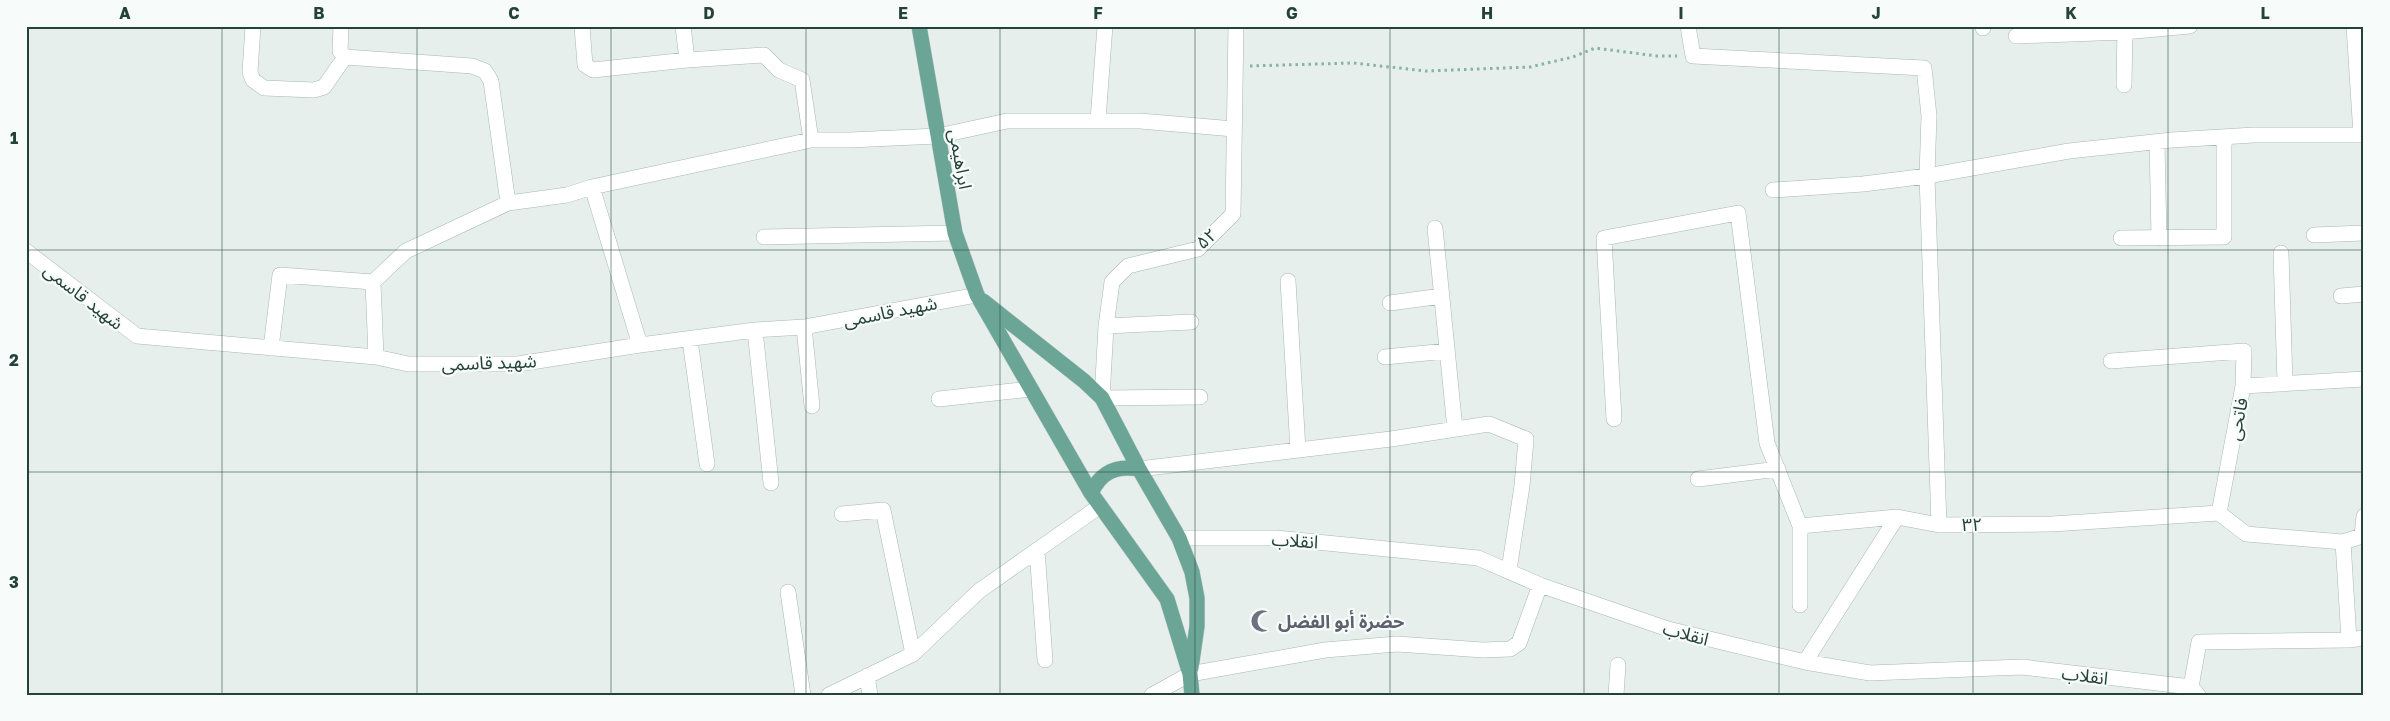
<svg xmlns="http://www.w3.org/2000/svg" width="2390" height="721" viewBox="0 0 2390 721" font-family="'Golos Text','Noto Sans Arabic',sans-serif">
	<rect width="100%" height="100%" fill="#e6efeb"/>
	<g fill="none" stroke-linecap="round" stroke-linejoin="round">
		<defs>
			<path id="minor" d="M253,26l-3,46 3,8 11,8 50,2 10,-3 21,-30
				M341,26l-1,25 5,6 127,9 13,5 6,10 17,122
				M582,26l3,39 8,5 94,-10 77,-5 15,15 23,10 9,60
				M683,26l4,34
				M1688,26l5,30 231,12 5,48 -2,60 12,349
				M2354,26l7,109h3
				M1983,28v-2
				M2016,36l108,-4 66,-6
				M2124,85l1,-59
				M1098,120l7,-94
				M2157,142l2,96
				M592,187l48,158
				M1773,190l90,-6 64,-8 142,-25 103,-11 82,-5h107
				M1435,228l20,201
				M2314,235l50,-2
				M764,237l191,-4
				M2121,238l103,-1v-100
				M26,251l111,85 239,21 32,7h110l122,-19 115,-15 49,-3 173,-32
				M2281,253l4,130
				M1288,281l10,169
				M2341,296l23,-2
				M1390,303l52,-7
				M1106,326l85,-4
				M804,327l8,79
				M755,330l16,153
				M690,340l17,124
				M271,348l9,-73 93,7
				M376,357l-3,-75 33,-31 102,-48 59,-8 25,-8 219,-47h39l88,-4 69,-15h133l94,8
				M1385,357l62,-6
				M2111,361l133,-10 -1,35
				M1200,397l-98,1 4,-72 6,-44 16,-16 70,-17 35,-35 3,-188
				M939,399l92,-10
				M1614,419l-10,-181 134,-25 29,230 33,83 97,-9
				M1139,469l252,-30 98,-15 37,15 -4,47 -13,84
				M1698,479l80,-10
				M2219,513l24,-127 121,-7
				M2219,513l27,21 97,8
				M842,514l41,-4 30,144
				M1179,538h97l202,20 62,27 128,44 137,33 65,11 152,-6 169,20 7,8
				M1037,550l8,110
				M788,592l15,103
				M1800,605v-79
				M2349,640l15,-2
				M1805,662l92,-145 42,8 113,-1 167,-11
				M867,676l3,19
				M2191,687l8,-45 150,-2 -6,-98 19,-6 2,-20
				M829,695l84,-41 66,-63 121,-85
				M1152,695l38,-21 135,-24 72,-6 86,6 27,-1 9,-6 21,-58
				M1616,695l2,-30"/>
			<path id="major" d="M919,26l36,207 22,62 114,198 76,106 23,75 2,21
				M983,301l101,80 18,17 37,71 40,69 13,34 5,26v28l-6,42
				M1091,493c10,-21 25,-28 48,-24"/>
		</defs>
		<use href="#minor" stroke="#a8b8b2" stroke-width="16"/>
		<use href="#major" stroke="#c2cac8" stroke-width="16"/>
		<path stroke="#86b3a5" stroke-width="3" stroke-dasharray="2.5 4" stroke-linecap="butt" d="M1250,66l103,-3 73,8 104,-4 43,-10 22,-9 62,8h20"/>
		<use href="#minor" stroke="#fff" stroke-width="15"/>
		<use href="#major" stroke="#6aa596" stroke-width="15"/>
	</g>
	<path fill="none" stroke="#24423a" stroke-width="1" stroke-opacity="0.55" d="M222,26v669M417,26v669M611,26v669M806,26v669M1000,26v669M1195,26v669M1390,26v669M1584,26v669M1779,26v669M1973,26v669M2168,26v669M26,250h2338M26,472h2338"/>
	<defs>
		<symbol id="mosque-bare" viewBox="-9 -9 18 18"><path d="M3.5-4.9A6 6 0 1 0 3.5 4.9A5 5 0 1 1 3.5-4.9Z" fill="#6b7280" stroke="#f7fbf9" stroke-width="2.5" paint-order="stroke"/></symbol>
	</defs>
	<g fill-rule="evenodd">
		<use href="#mosque-bare" x="1246" y="605" width="32" height="32"/>
	</g>
	<g text-anchor="middle" dominant-baseline="central" stroke-width="4.5" stroke-linejoin="round" paint-order="stroke">
		<g font-size="18" fill="#24423a" stroke="#f7fbf9">
			<text transform="translate(961 159) rotate(80)">ابراهیمی</text>
			<text transform="translate(1206 238) rotate(-40)">۵۲</text>
			<text transform="translate(84 296) rotate(38)">شهید قاسمی</text>
			<text transform="translate(890 311) rotate(-11)">شهید قاسمی</text>
			<text transform="translate(489 362) rotate(-2)">شهید قاسمی</text>
			<text transform="translate(2237 419) rotate(-79)">فاتحی</text>
			<text x="1972" y="524">۳۲</text>
			<text transform="translate(1295 540) rotate(4)">انقلاب</text>
			<text transform="translate(1686 633) rotate(15)">انقلاب</text>
			<text transform="translate(2085 675) rotate(7)">انقلاب</text>
		</g>
		<g font-size="18" font-weight="bold" fill="#5b616d" stroke="#f7fbf9" text-anchor="start">
			<text x="1278" y="621">حضرة أبو الفضل</text>
		</g>
	</g>
	<rect width="2390" height="721" fill="none" stroke="#f7fbf9" stroke-width="55"/>
	<rect x="28" y="28" width="2334" height="666" fill="none" stroke="#24423a" stroke-width="2"/>
	<g font-size="16" text-anchor="middle" font-weight="bold" fill="#24423a">
		<text x="125" y="19">A</text>
		<text x="319" y="19">B</text>
		<text x="514" y="19">C</text>
		<text x="709" y="19">D</text>
		<text x="903" y="19">E</text>
		<text x="1098" y="19">F</text>
		<text x="1292" y="19">G</text>
		<text x="1487" y="19">H</text>
		<text x="1681" y="19">I</text>
		<text x="1876" y="19">J</text>
		<text x="2071" y="19">K</text>
		<text x="2265" y="19">L</text>
		<text x="14" y="144">1</text>
		<text x="14" y="366">2</text>
		<text x="14" y="588">3</text>
	</g>
</svg>
